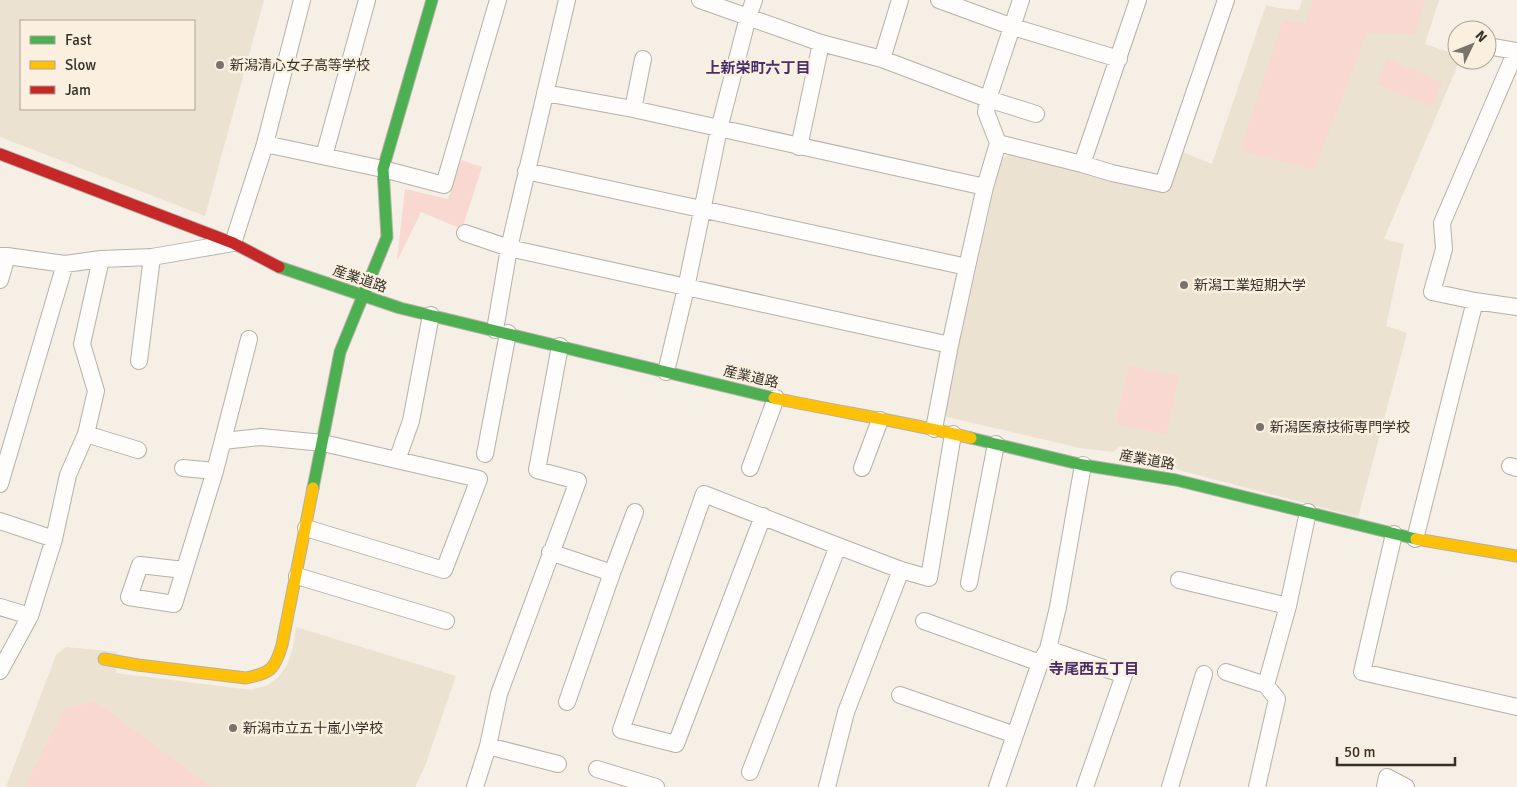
<svg xmlns="http://www.w3.org/2000/svg" width="1517" height="787" viewBox="0 0 1517 787" font-family="Signika,'Noto Sans JP',sans-serif">
	<rect width="100%" height="100%" fill="#f5efe5"/>
	<path fill="#ece2d1" fill-rule="evenodd" d="M0,0h264l-59,216 -205,-79zM21,21h173v88h-173z
		M1302,0h137l-14,44 32,11v5h3l-76,179 20,5 -18,82 21,7 -49,184 -183,-48 -37,-12 -4,-7 -14,-4 -7,6 -33,-4 -137,-32 58,-257 16,-9 103,34 18,1 29,8 13,-42 32,13 54,-159 11,3 22,2z
		M296,627l160,49 -31,90 -10,21h-409l50,-132 10,-8 51,5 -1,21 135,17 17,-5 10,-8 9,-12 6,-17z"/>
	<path fill="#f9d8d1" d="M1313,0h112l-10,34 -48,-1 -53,137 -74,-20 43,-130 22,3z
		M1387,59l55,23 -10,25 -55,-23z
		M461,160l21,7 -20,62 -41,-17 -24,49 8,-72 43,10z
		M1129,366l50,10 -13,59 -50,-11z
		M96,702l115,85h-183l-3,-2 40,-77z"/>
	<g fill="none" stroke-linecap="round" stroke-linejoin="round">
		<defs>
			<path id="street" d="M700,0l121,43 61,16 106,40 48,15
				M939,0l74,27 106,32
				M1487,46l30,5
				M1516,51l-74,172 2,26 -12,43 43,9 42,6
				M882,59l18,-59
				M545,93l88,16 352,78
				M633,109l10,-50
				M998,143l84,21 56,-164
				M265,144l118,25 61,16 54,-185
				M799,147l22,-104
				M324,156l43,-156
				M1082,164l30,9 51,11 63,-184
				M526,171l441,96
				M465,233l44,15 441,97
				M0,256h7l58,8 36,-5 51,-2 81,-14 32,-99 37,-144
				M0,280l7,-24
				M495,330l14,-82 58,-248
				M139,361l13,-104
				M666,372l20,-84 33,-159 29,-112 6,-17
				M934,429l16,-84 17,-78 18,-80 13,-44 -12,-31 2,-13 33,-99
				M86,434l52,16
				M223,441l38,-4 62,6 156,36 -35,91 -138,-42
				M485,454l23,-121
				M397,460l14,-39 20,-106
				M1083,465l-25,142 -10,42 76,26 -39,112
				M1510,466l7,2
				M183,468l32,3
				M750,468l26,-70
				M862,468l18,-48
				M0,484l65,-220
				M763,516l-87,228 -55,-14 83,-236 134,52
				M0,521l54,18
				M1394,534l-32,138 155,35
				M1415,539l60,-238
				M550,552l62,21
				M184,570l-44,-5 -11,32 45,7 41,-133 34,-132
				M297,576l149,45
				M1179,580l109,26
				M969,583l27,-139
				M0,607l30,9
				M924,621l116,42
				M0,671l30,-55 24,-77 14,-64 18,-41 10,-43 -14,-47 19,-85
				M1226,672l40,13
				M900,695l115,40
				M567,702l45,-129 23,-61
				M488,746l70,18
				M597,769l59,18
				M750,772l88,-226 63,24 28,8 24,-144
				M475,787l13,-41 11,-52 79,-213 -41,-11 23,-124
				M827,787l19,-75 55,-142
				M997,787l43,-124 8,-14
				M1170,787l34,-113
				M1257,787l20,-88 -11,-14 22,-79 20,-94
				M1385,787l2,-10 19,10"/>
			<path id="fast" d="M279,267l121,41 374,90
				M971,438l112,27 93,15 240,59
				M313,488l27,-136 47,-115 -4,-68 49,-169"/>
			<path id="slow" d="M774,398c66,14 132,24 197,40
				M1416,539l101,17
				M104,659l34,6 108,13c25,-5 29,-9 36,-33l31,-157"/>
			<path id="jam" d="M0,154l233,89 46,24"/>
		</defs>
		<use href="#street" stroke="#b5b0a9" stroke-width="18"/>
		<use href="#fast" stroke="#b5b0a9" stroke-width="13"/>
		<use href="#slow" stroke="#b5b0a9" stroke-width="13"/>
		<use href="#jam" stroke="#b5b0a9" stroke-width="13"/>
		<use href="#street" stroke="#fefdfb" stroke-width="16"/>
		<use href="#fast" stroke="#4caf50" stroke-width="11"/>
		<use href="#slow" stroke="#ffc107" stroke-width="11"/>
		<use href="#jam" stroke="#c62828" stroke-width="11"/>
	</g>
	<g fill="#78746b" stroke="#fbf0df" stroke-width="2">
		<circle cx="220" cy="65" r="5"/>
		<circle cx="1184" cy="285" r="5"/>
		<circle cx="1260" cy="427" r="5"/>
		<circle cx="233" cy="728" r="5"/>
	</g>
	<g text-anchor="middle" dominant-baseline="central" stroke-width="5" stroke-linejoin="round" paint-order="stroke">
		<g font-size="14" fill="#35312a" stroke="#fbf0df" text-anchor="start">
			<text x="230" y="65">新潟清心女子高等学校</text>
			<text x="1194" y="285">新潟工業短期大学</text>
			<text x="1270" y="427">新潟医療技術専門学校</text>
			<text x="243" y="728">新潟市立五十嵐小学校</text>
		</g>
		<g font-size="14" fill="#35312a" stroke="#fbf0df">
			<text transform="translate(360 279) rotate(19)">産業道路</text>
			<text transform="translate(751 377) rotate(13)">産業道路</text>
			<text transform="translate(1147 460) rotate(10)">産業道路</text>
		</g>
		<g font-size="15" font-weight="bold" fill="#482f6a" stroke="#fbf0df">
			<text x="758" y="68">上新栄町六丁目</text>
			<text x="1094" y="669">寺尾西五丁目</text>
		</g>
	</g>
	<rect x="20" y="20" width="175" height="90" fill="#fbf0df" stroke="#aca497"/>
	<rect x="30" y="36" width="25" height="8" fill="#4caf50" stroke="#aca497"/>
	<text x="65" y="45" font-size="15" fill="#35312a">Fast</text>
	<rect x="30" y="61" width="25" height="8" fill="#ffc107" stroke="#aca497"/>
	<text x="65" y="70" font-size="15" fill="#35312a">Slow</text>
	<rect x="30" y="86" width="25" height="8" fill="#c62828" stroke="#aca497"/>
	<text x="65" y="95" font-size="15" fill="#35312a">Jam</text>
	<g transform="translate(1472 45) rotate(47)"><circle r="24" fill="#fbf0df" stroke="#aca497"/>
	<path d="M0-4L9 19L0 12L-9 19Z" fill="#78746b"/>
	<text y="-8" font-size="14" font-weight="bold" text-anchor="middle" fill="#35312a">N</text>
	</g>
	<path d="M1337 757v8h118v-8" fill="none" stroke="#35312a" stroke-width="2.5"/>
	<text x="1344" y="757" font-size="15" fill="#35312a" stroke="#fbf0df" stroke-width="4" paint-order="stroke">50 m</text>
</svg>
